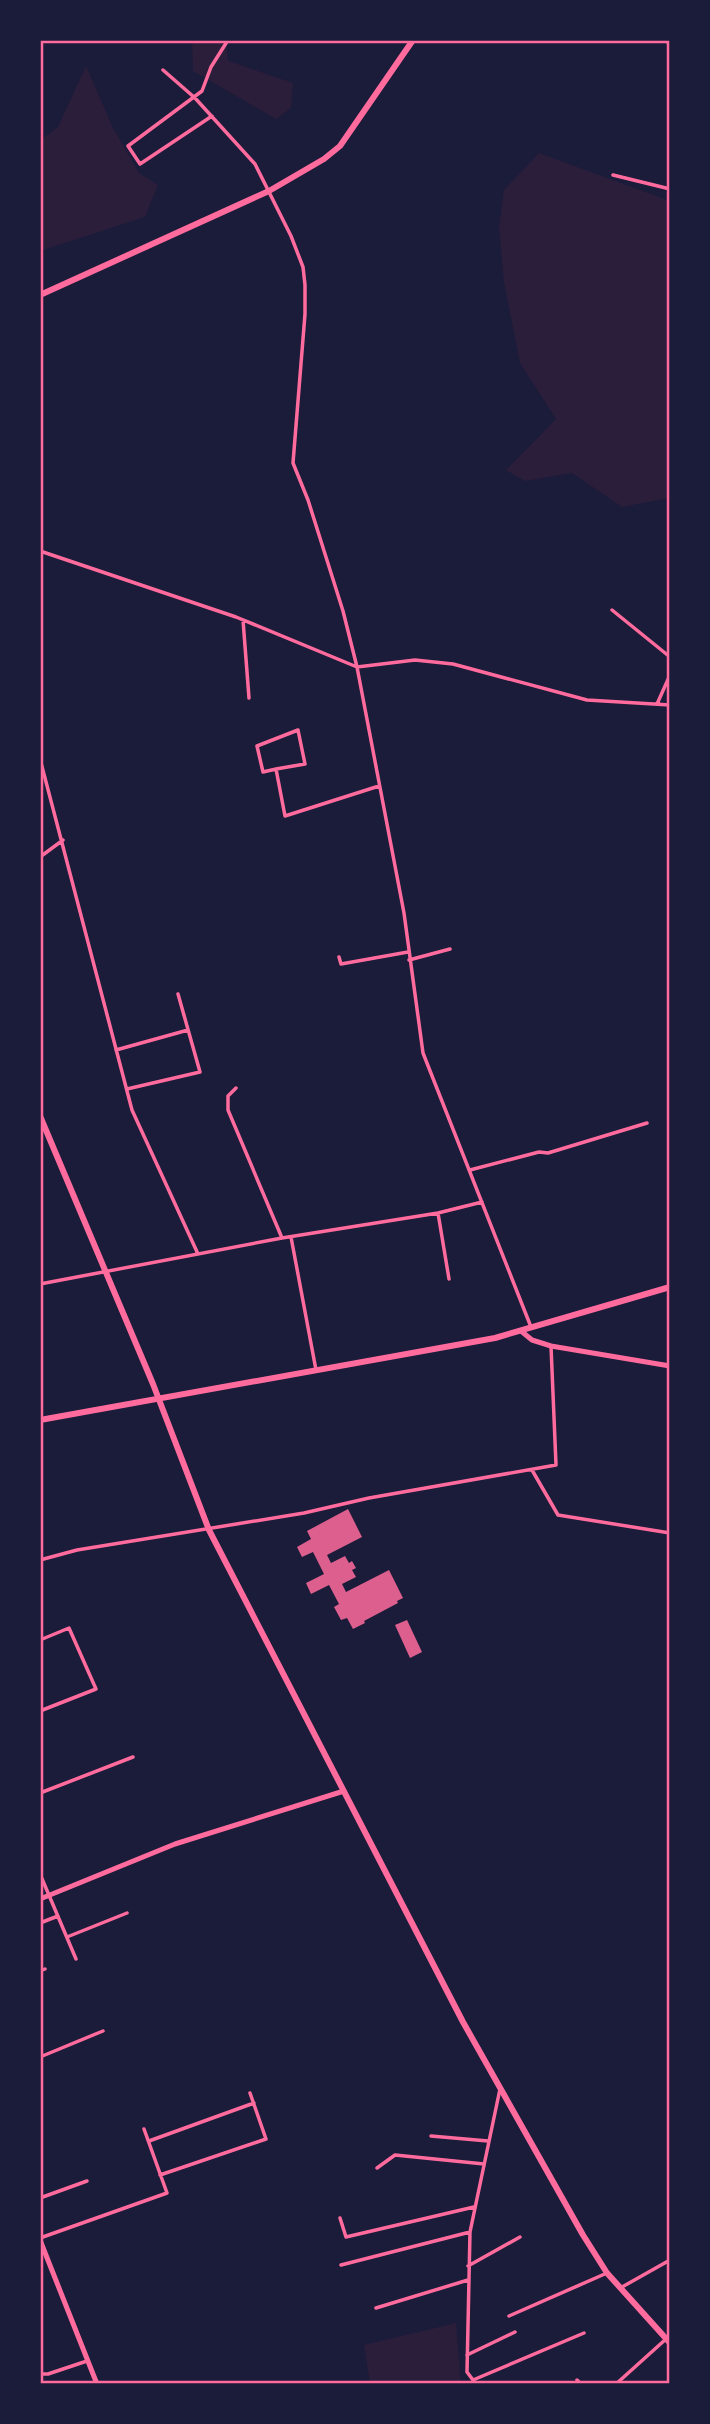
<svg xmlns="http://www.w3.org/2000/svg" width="710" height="2424" viewBox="0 0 710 2424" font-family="Arial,sans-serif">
	<rect width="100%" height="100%" fill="#1b1b3a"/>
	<path fill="#2a1e3b" d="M192,40h34l2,21 65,22 -2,25 -15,11 -83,-48z
		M86,66l27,62 26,45 19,12 -13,32 -105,34v-111l18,-13z
		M539,153l131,48v297l-48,9 -50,-34 -47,8 -19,-11 50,-51 -36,-56 -16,-81 -5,-55 5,-37z
		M456,2323l5,61h-91l-6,-39z"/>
	<path fill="#dd5f8e" d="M348,1509l14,28 -35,18 4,8 14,-7 4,7 3,-2 4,7 -4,2 4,7 -14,7 4,8 43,-22 14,28 -6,3 1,2 -34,18 1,2 -12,6 -6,-11 -6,2 -7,-13 5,-3 -10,-19 -18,9 -5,-11 18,-9 -11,-22 -11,5 -5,-10 14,-8 -4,-8z
		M407,1620l15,32 -12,6 -15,-33z"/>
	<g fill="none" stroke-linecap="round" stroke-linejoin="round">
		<path stroke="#ff6b9d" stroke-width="3.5" d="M163,70l32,28 60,66 36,72 12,31 2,18v29l-12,149 15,37 35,111 14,56 47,246 19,140 108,274
			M212,116l-72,48 -12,-18 74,-55 9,-24 17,-27
			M613,175l57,14
			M40,551l196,66 121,50 58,-7 38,4 134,36 83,5
			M612,610l58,47
			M243,620l6,78
			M657,704l13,-29
			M40,759l92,351 66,144
			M276,769l-13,3 -6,-26 41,-16 7,34 -29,5 9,47 94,-30
			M40,857l23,-17
			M339,957l2,7 67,-12
			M409,960l41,-11
			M116,1050l72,-20
			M236,1088l-8,8v14l54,128
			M127,1089l73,-17 -22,-78
			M470,1170l69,-18 9,1 99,-30
			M438,1213l11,66
			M291,1237l25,133
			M40,1284l242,-46 156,-25 44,-11
			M532,1470l26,45 112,18
			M40,1560l37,-10 227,-37 65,-15 187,-33 -5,-119
			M40,1640l29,-12 27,61 -56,22
			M40,1793l93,-36
			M40,1874l36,85
			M40,1923l18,-7
			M67,1937l60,-24
			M40,1971l5,-2
			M40,2057l63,-26
			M431,2136l57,5
			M149,2141l105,-38
			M377,2168l18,-13 89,9
			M160,2175l106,-36 -16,-46
			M40,2198l47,-17
			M340,2218l6,19 128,-30
			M40,2238l127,-45 -23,-64
			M341,2265l129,-33
			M468,2266l52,-29
			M622,2287l48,-27
			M376,2308l92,-28
			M509,2316l98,-43
			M467,2355l48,-23
			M40,2374h8l39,-13
			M473,2380l111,-47
			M577,2380l4,4
			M473,2384v-4l-6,-8 3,-140 30,-143
			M616,2384l50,-45"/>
		<path stroke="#ff6b9d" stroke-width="5" d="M666,40l4,3
			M40,1899l135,-55 169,-53
			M40,2240l57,144"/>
		<path stroke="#ff6b9d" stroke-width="5" d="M521,1331l11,9 19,6 119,20"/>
		<path stroke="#ff6b9d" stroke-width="6" d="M40,295l229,-104 55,-32 16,-13 73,-106
			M40,1116l113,268 56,146 254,492 120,213 24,38 63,70
			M40,1420l455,-82 175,-51"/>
	</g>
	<rect width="710" height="2424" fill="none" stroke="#1b1b3a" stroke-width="84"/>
	<rect x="42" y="42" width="626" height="2340" fill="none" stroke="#ff6b9d" stroke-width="2.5"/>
</svg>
